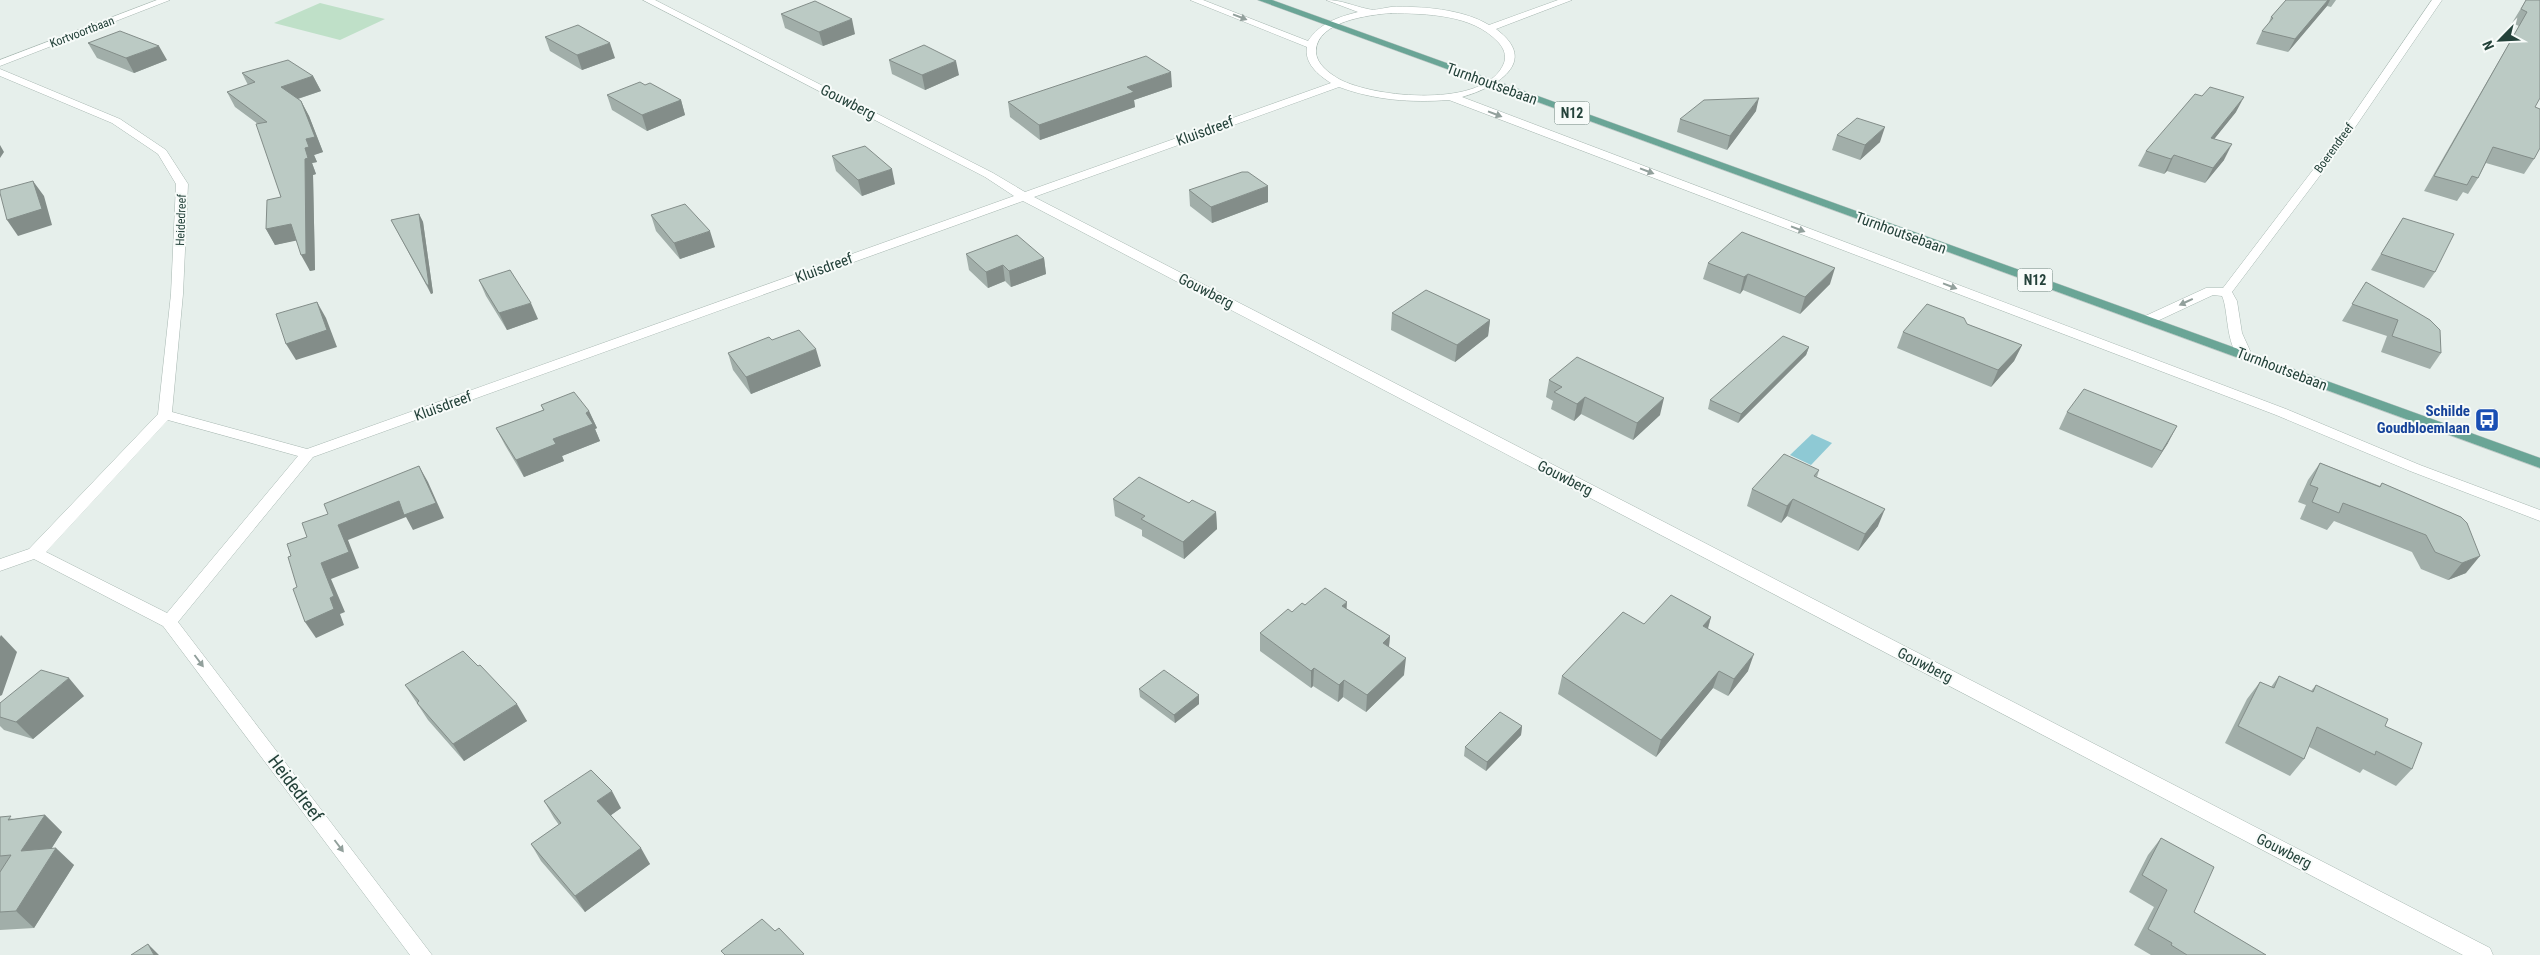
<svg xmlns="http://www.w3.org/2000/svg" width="2540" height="955" viewBox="0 0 2540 955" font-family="'Roboto Condensed',sans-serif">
	<rect width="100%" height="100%" fill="#e6efeb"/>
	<path fill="#bfe0c8" d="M320,3l65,16 -45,21 -66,-17z"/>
	<path fill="#8ec9d4" d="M1812,434l20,9 -21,22 -21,-10z"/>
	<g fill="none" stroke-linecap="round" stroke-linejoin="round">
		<defs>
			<path id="minor" d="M157,0h13l-170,66v-6z
				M643,0h12l338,173 32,19 306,-109c-13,-8 -27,-20 -24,-36l-117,-47h13l105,41c12,-18 30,-24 50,-29l-32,-12c16,0 27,6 42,9 7,2 15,-1 23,-2 30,-1 72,2 98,18l69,-25h14l-76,29c45,33 -1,59 -34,68l824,312 134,56 120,45v11l-130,-50 -134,-56 -827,-315c-38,3 -75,0 -110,-13l-305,110 1456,751 3,7h-30l-1440,-754 -710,256 -135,165 254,333h-22l-247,-329 -129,-67 -34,12v-12l29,-10 129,-135 13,-120 5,-110 -18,-30 -46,-31 -112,-47v-7l120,50 46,31 22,34 -5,110 -11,118 135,37 707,-253 -29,-19zM1391,13c36,1 81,1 107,29 5,5 9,13 6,21 -18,46 -130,35 -165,16 -10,-6 -23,-15 -23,-28 1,-30 53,-36 75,-38zM168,420l130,36 -131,157 -121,-61z
				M2432,0h10l-99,145 -111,147 5,9 5,32 10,22 -2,3 -5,1c-20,-5 -16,-49 -23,-63l-9,-1 -60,28h-10l-2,-3 2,-3 63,-29h17l112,-147z"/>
			<path id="primary" d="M1258,0h14l1268,458v10z"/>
		</defs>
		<use href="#minor" stroke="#a8b8b2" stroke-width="1"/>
		<use href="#primary" stroke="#c2cac8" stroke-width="1"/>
		<use href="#minor" fill="#fff" fill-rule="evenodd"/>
		<use href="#primary" fill="#6aa596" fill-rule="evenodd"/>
	</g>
	<path fill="#a1aea9" d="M2286,0h50l-5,7 -4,-1 -39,46 -32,-8 6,-13 6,-6 3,-8z
		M2526,0l9,107 -1,52 -10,15 -38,-11 -8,15 -10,16 -5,-2 -6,9 -33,-10 95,-165 -7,-3z
		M781,14l74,20 -32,12 -38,-18z
		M545,37l70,21 -33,12 -32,-19z
		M88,43l79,17 -33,13 -37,-15z
		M889,60l70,15 -34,15 -33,-16z
		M242,73l71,3 8,15 -23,8 3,2 8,15 14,36 -9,3 3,7 -5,1 4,11 -3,1 2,95 -5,1 -14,-31 -21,5 -9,-16 15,-32 -23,-73 -23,-17 -8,-15 21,-7z
		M645,85l36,15 4,15 -38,16 -35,-21 -5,-15z
		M1172,87l-38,13 1,7 -95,33 -30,-23 -2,-15z
		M1756,111l-29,39 -50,-18 3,-13z
		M2236,112l-22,27 10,21 -19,23 -38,-12 -3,3 -26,-8 8,-15z
		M1837,135l43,7 -20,18 -28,-10z
		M832,156l63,28 -33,12 -26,-25z
		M1189,190l79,12 -56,21 -22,-17z
		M419,214l4,8 10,71 -2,1 -40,-74z
		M651,215l64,32 -35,12 -24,-28z
		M2403,218l32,54 -11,16 -53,-18z
		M966,254l78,4 2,16 -35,13 -6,-6 -17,7 -19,-18z
		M1708,263l122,21 -30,30 -57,-24 -3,4 -37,-15z
		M479,280l59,39 -31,11 -21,-34z
		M2366,282l75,71 -11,16 -49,-17 6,-16 -45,-15z
		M1392,313l98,7 -2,16 -33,26 -64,-32z
		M1967,324l55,21 -8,16 -23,26 -94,-39 6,-16z
		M772,340l49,26 -70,28 -18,-24 -5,-17z
		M1809,347l-3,8 -68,68 -30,-14 2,-9z
		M1549,380l111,35 -27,25 -52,-26 -7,7 -23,-12 2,-8 -7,-4z
		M541,405l48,6 8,17 -2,1 5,12 -38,15 2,5 -40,16 -19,-32 -9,-17 47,-18z
		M2067,412l101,31 -16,25 -93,-39z
		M2320,463l60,23 2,-3 79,34 5,56 -18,7 -27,-11 -9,-17 -78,-31 -7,9 -27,-11 6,-14 -8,-3 10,-22z
		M1819,470l-2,7 61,49 -20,25 -71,-35 -6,7 -34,-17 5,-17z
		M1113,499l76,4 27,9 1,17 -33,30 -42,-23v-6l-27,-14z
		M1305,605l42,4 43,27 -1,11 15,28 -38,37 -23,-15 -5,5 -25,-16 -2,2 -51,-37v-18l32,-21z
		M1711,617l-3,12 40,42 -20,25 -15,-8 -57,69 -98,-63 4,-18 82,-52z
		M478,666l49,55 -63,40 -36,-41 -23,-35z
		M2279,676l32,15 5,-6 69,41 27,43 -16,17 -33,-17 -3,4 -51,-26 -5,12 -14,17 -65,-33 22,-44 13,-17 11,5z
		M1139,689l60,6v9l-24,19 -35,-26z
		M84,696l-51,43 -29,-9 -4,-4v-23z
		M1522,726l-1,9 -35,36 -22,-15 1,-9z
		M544,801l77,7 -10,7 39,49 -65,48 -44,-51 -10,-17 28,-19 -5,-7z
		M45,815l17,17 -11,17 23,16 -40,63 -34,2v-113l14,2z
		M2161,838l33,74 72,43h-115l-17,-10 20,-38 -25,-15 19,-37z"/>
	<path fill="#838d89" d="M2328,0h2l-3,6 -39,46 7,-13z
		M852,19l3,15 -32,12 -4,-14z
		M610,43l5,15 -33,12 -5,-15z
		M159,46l8,14 -33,13 -8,-15z
		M956,61l3,14 -34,15 -3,-15z
		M1171,72l1,15 -38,13 1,7 -95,33 -1,-15 88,-38z
		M313,76l8,15 -33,11 -7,-15z
		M2244,97l-8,15 -33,41 8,-15z
		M1759,98l-3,13 -29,39 3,-14z
		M681,100l4,15 -38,16 -5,-16z
		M301,101l8,15 14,36 -9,3 3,7 -5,1 4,11 -3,1 2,95 -5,1 -9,-16 4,-107 1,-9z
		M1885,127l-5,15 -20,18 5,-15z
		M2232,144l-8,16 -19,23 8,-15z
		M0,145l4,7 -4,6z
		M2174,155l-7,16 -3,3 7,-15z
		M892,169l3,15 -33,12 -4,-16z
		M33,181l11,15 8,29 -34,11 -11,-16z
		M1268,186v16l-56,21 -1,-16z
		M419,214l4,8 10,71 -2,1 -4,-9z
		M291,224l8,16 -24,5 -9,-16z
		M710,231l5,16 -35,12 -6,-16z
		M1044,258l2,16 -35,13 -2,-16z
		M1003,265l2,16 -17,7 -2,-16z
		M1835,268l-5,16 -30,30 5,-17z
		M1748,274l-5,16 -3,4 4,-17z
		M317,302l9,16 11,29 -41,13 -10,-16z
		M531,303l7,16 -31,11 -8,-17z
		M1490,320l-2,16 -33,26 2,-17z
		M2022,345l-8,16 -23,26 7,-17z
		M1809,347l-3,8 -68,68 3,-9z
		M816,349l5,17 -70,28 -5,-17z
		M1585,397l-4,17 -7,7 3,-17z
		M1664,398l-4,17 -27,25 4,-17z
		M589,411l8,17 -2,1 5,12 -38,15 2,5 -40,16 -8,-17 37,-21 33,-26z
		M2177,426l-9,17 -16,25 10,-17z
		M419,466l9,16 16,36 -31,12 -7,-13 -58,23 11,28 -28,11 14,33 -5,2 4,11 -28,13 -11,-16 25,-24 -9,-35 17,-38z
		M1793,499l-6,17 -6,7 6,-17z
		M1885,509l-7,17 -20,25 7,-17z
		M1216,512l1,17 -33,30 -1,-17z
		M2480,556l-14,17 -18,7 14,-17z
		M1347,602l-1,17 -4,-13z
		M1711,617l-5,17 -3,-8z
		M1,635l16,17 -15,43 -2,1v-59z
		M1390,636l-2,18 -5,-11z
		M1754,654l-6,17 -20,25 6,-17z
		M1406,658l-2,17 -38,37 1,-17z
		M1314,668l-1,18 -2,2v-17z
		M1719,671l-6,17 -57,69 5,-17z
		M69,678l15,18 -51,43 -17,-17z
		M1344,680l-1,17 -5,5 1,-17z
		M1199,695v9l-24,19 -1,-8z
		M517,704l10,17 -63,40 -11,-17z
		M1522,726l-1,9 -35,36 1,-9z
		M612,791l9,17 -14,10 -10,-17z
		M45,815l17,17 -23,36 -18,-17z
		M56,848l18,17 -40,63 -18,-17z
		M641,848l9,16 -65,48 -10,-16z
		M148,944l11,11h-5z"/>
	<path fill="#bbcac4" stroke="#838d89" d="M2286,0h42l-33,39 -33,-8 11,-13 -2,-1z
		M2526,0h14v98l-5,9 5,2v39l-6,11 -41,-12 -15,31 -6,-2 -5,9 -33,-9 93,-164 -6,-3z
		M815,1l37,18 -33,13 -38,-18z
		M578,25l32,18 -33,12 -32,-18z
		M120,31l39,15 -33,12 -38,-15z
		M924,45l32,16 -34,14 -33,-15z
		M1146,56l25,16 -44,15 7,5 -95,33 -31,-23z
		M288,60l25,16 -32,11 20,14 14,36 -9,2 3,8 -4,1 3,10 -3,1 1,95 -5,1 -10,-31 -25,5 1,-29 14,-3 -25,-73 11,-2 -40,-30 28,-10 -13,-9z
		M640,82l5,3 5,-2 31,17 -39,15 -35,-20z
		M2210,87l34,10 -33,41 21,6 -19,24 -39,-13 -3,4 -25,-8 49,-57 7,2z
		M1759,98l-29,38 -50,-17 24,-19z
		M1857,118l28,9 -20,18 -28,-10z
		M865,146l27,23 -34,11 -26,-24z
		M1242,172h6l20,14 -57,21 -22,-17z
		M33,181l9,28 -35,11 -7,-27v-3z
		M685,204l25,27 -36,12 -23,-28z
		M419,214l10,71h-2l-36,-65z
		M2403,218l51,16 -19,38 -54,-18z
		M1742,232l93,36 -30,29 -57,-23 -4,3 -36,-14z
		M1017,235l27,23 -35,13 -6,-6 -17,7 -20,-18z
		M510,270l21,33 -32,10 -20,-33z
		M2366,282l64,38 10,10 1,23 -49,-17 6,-16 -46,-16z
		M1426,290l64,30 -33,25 -65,-32z
		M317,302l10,28 -41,14 -10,-30z
		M1927,304l37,14 3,6 55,21 -24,25 -95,-38z
		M799,330l17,19 -70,28 -18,-24 41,-16 3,3z
		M1783,336l26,11 -68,67 -31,-14z
		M1577,357l87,41 -27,25 -52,-26 -8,7 -23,-12 8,-5 -13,-7z
		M2084,389l93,37 -15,25 -95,-39z
		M574,392l15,19 -3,2 7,11 -40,15 3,5 -40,16 -20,-32 48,-18 -3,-5z
		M1784,454l35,16 -5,6 71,33 -20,25 -72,-35 -6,7 -35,-17z
		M2320,463l60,24 2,-4 79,34 6,6 13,33 -18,7 -27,-11 -9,-17 -83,-32 -4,10 -27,-11 6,-14 -8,-3z
		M419,466l17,37 -32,12 -5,-14 -61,24 11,27 -28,11 13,33 -4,2 4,11 -29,13 -12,-33 4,-2 -9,-30 3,-1 -4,-12 20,-7 -5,-14 26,-9 -4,-10z
		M1139,477l50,26 3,-3 24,12 -33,30 -42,-23 4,-3 -32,-17z
		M1325,588l22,14 -5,4 48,30 -7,7 23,15 -39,37 -23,-15 -5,5 -25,-17 -3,3 -51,-38 28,-24 4,3 10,-9 3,2z
		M1671,595l40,22 -8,9 51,28 -20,25 -15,-8 -58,69 -99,-64 61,-64 21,12z
		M463,651l15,15 2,-1 37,39 -64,40 -36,-41 2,-2 -14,-16z
		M41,670l28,8 -53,44 -16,-5v-14z
		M1164,670l35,25 -25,20 -35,-26z
		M2279,676l34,16 3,-7 72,34 -3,7 37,17 -10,26 -36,-18 -1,4 -58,-28 -13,32 -66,-33 22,-44 14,6z
		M1500,712l22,14 -35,36 -22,-15z
		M591,770l21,21 -15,10 44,47 -66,48 -44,-52 30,-21 -17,-22z
		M45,815l-24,36 35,-3 -40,63 -16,1v-40l11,-17 -11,1v-39l11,-1 -3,4z
		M2161,838l53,29 -20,45 72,43h-79l-16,-10 1,-2 -24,-14 19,-39 -25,-15z
		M762,919l13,12 4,-3 25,26 -2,1h-77l-4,-4z
		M148,944l6,11h-23z"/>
	<defs><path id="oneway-solid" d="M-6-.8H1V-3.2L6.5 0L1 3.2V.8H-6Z" transform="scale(1.25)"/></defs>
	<g fill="#92a09c">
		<use href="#oneway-solid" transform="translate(1240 17) rotate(21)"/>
		<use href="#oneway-solid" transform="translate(1495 114) rotate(21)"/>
		<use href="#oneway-solid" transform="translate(1647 171) rotate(21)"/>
		<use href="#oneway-solid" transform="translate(1798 229) rotate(21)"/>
		<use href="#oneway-solid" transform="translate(1950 286) rotate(21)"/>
		<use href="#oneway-solid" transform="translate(2186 302) rotate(155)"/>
		<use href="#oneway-solid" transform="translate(199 661) rotate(53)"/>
		<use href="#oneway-solid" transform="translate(339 846) rotate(53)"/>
	</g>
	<defs>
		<symbol id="bus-square" viewBox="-11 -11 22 22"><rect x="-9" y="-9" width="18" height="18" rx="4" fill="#1a4fb4" stroke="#f7fbf9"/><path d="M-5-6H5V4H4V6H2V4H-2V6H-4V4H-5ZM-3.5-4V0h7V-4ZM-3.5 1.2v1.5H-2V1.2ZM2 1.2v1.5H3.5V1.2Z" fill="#fff"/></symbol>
	</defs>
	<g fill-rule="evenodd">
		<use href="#bus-square" x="2473" y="406" width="28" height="28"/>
	</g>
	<g text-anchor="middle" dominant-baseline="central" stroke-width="4" stroke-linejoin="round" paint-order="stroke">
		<g font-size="12" fill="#24423a" stroke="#f7fbf9">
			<text transform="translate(82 32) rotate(-21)">Kortvoortbaan</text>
			<text transform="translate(2334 148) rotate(-54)">Boerendreef</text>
			<text transform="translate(181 220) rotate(-88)">Heidedreef</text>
		</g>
		<g fill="#f7fbf9" stroke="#637a73" stroke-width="1">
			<rect x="1554.5" y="101.5" width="35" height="23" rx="4"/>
			<rect x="2017.5" y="268.5" width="35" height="23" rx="4"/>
		</g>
		<g font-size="14" font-weight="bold" fill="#24423a">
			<text x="1572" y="113">N12</text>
			<text x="2035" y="280">N12</text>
		</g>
		<g font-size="15" fill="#24423a" stroke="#f7fbf9">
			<text transform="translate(1492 84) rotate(20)">Turnhoutsebaan</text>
			<text transform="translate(848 102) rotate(27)">Gouwberg</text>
			<text transform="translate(1205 131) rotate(-20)">Kluisdreef</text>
			<text transform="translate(1901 233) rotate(20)">Turnhoutsebaan</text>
			<text transform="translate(824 268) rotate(-20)">Kluisdreef</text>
			<text transform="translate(1206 291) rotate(27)">Gouwberg</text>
			<text transform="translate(2282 369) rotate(21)">Turnhoutsebaan</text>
			<text transform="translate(443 406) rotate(-20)">Kluisdreef</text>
			<text transform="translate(1565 478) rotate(27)">Gouwberg</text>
			<text transform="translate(1925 665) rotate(27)">Gouwberg</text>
			<text transform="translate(2284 851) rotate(27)">Gouwberg</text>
		</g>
		<g font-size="15" font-weight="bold" fill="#164399" stroke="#f7fbf9" text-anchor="end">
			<text x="2470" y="411">Schilde<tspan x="2470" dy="17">Goudbloemlaan</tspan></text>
		</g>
		<g font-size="18" fill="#24423a" stroke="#f7fbf9">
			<text transform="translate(296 788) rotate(53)">Heidedreef</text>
		</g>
	</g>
	<g transform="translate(2500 40) rotate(246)" stroke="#f7fbf9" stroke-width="4" paint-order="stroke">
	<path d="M0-4L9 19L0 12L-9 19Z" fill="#24423a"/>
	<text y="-8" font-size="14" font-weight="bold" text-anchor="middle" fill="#24423a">N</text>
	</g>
</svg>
